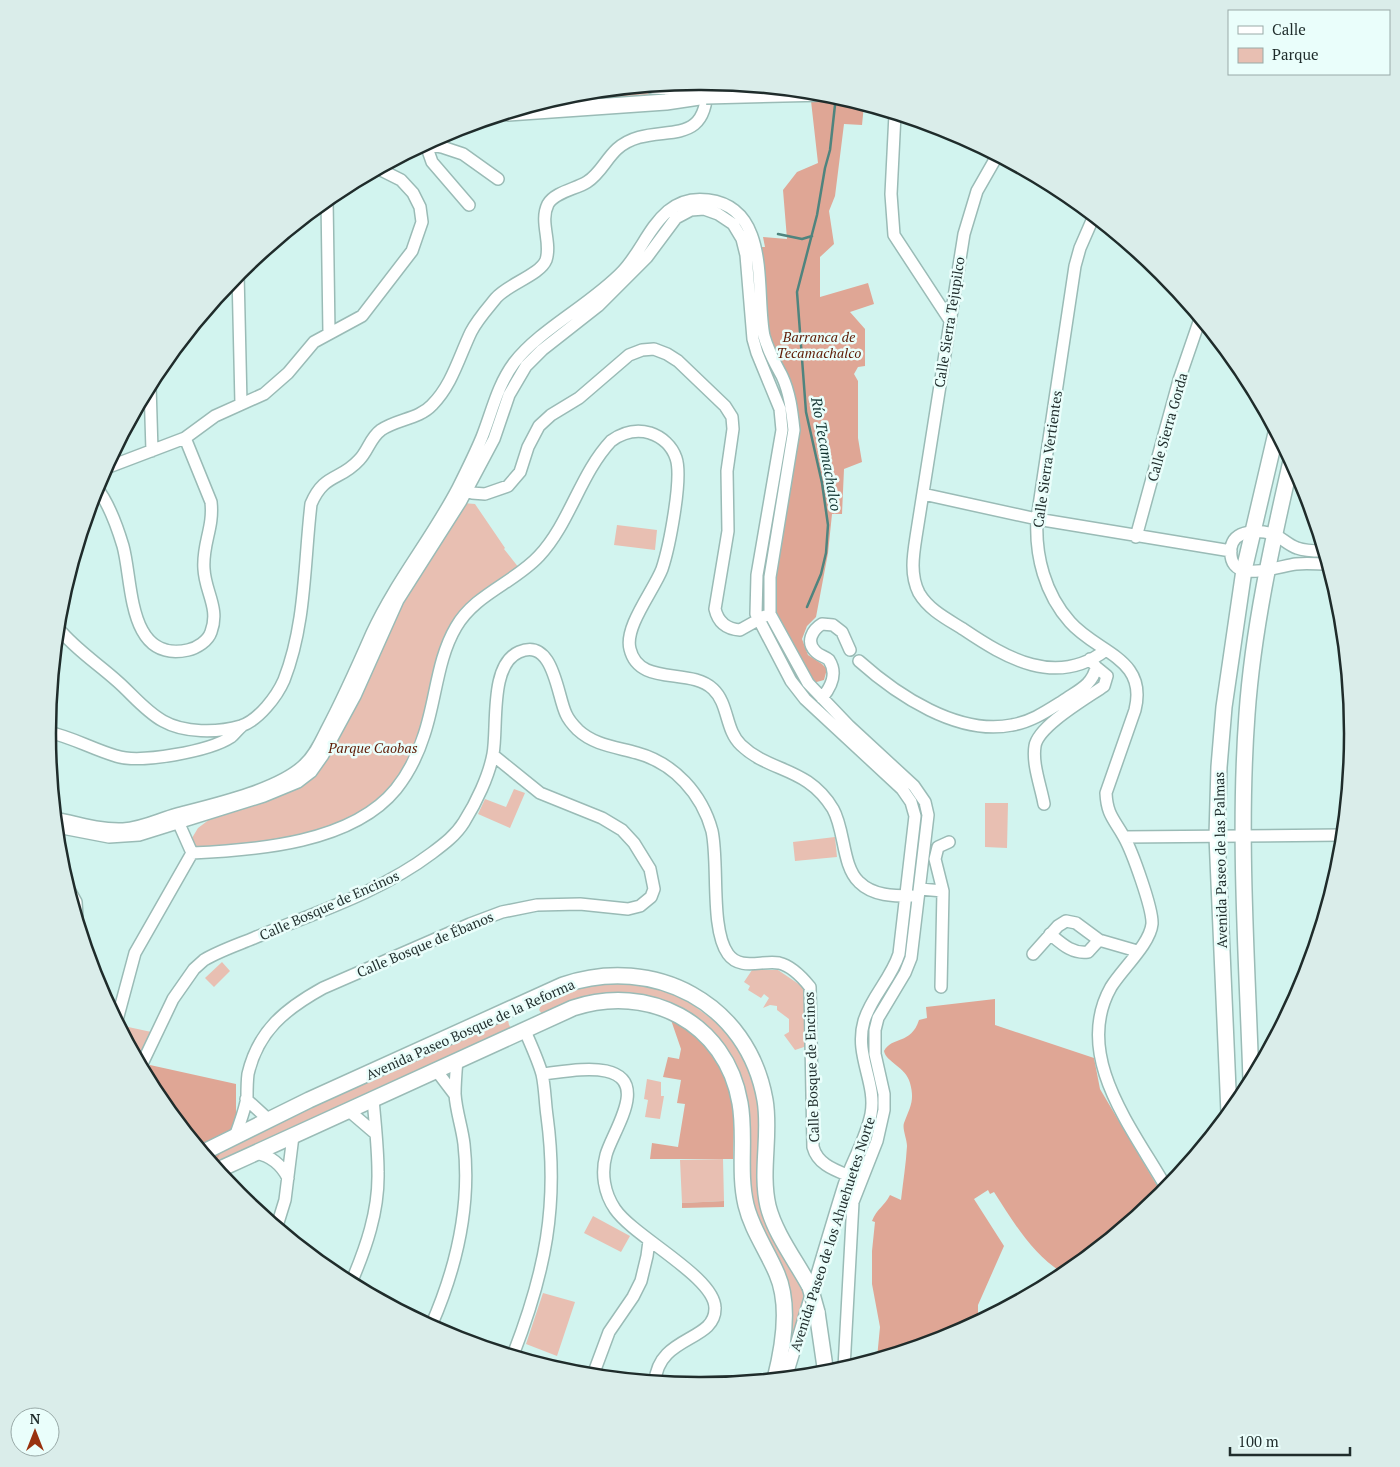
<svg xmlns="http://www.w3.org/2000/svg" width="1400" height="1467" viewBox="0 0 1400 1467" font-family="'PT Serif',serif">
	<rect width="100%" height="100%" fill="#d2f4ef"/>
	<path fill="#e8bfb2" d="M642,87l42,6 -167,18 56,-18z
		M463,503l12,1 30,44 -1,1 15,19c-18,12 -40,23 -55,39 -13,16 -24,64 -31,85 -10,31 -19,68 -40,94 -43,53 -134,57 -197,63l-4,-11 6,-10 12,-9 82,-31z
		M617,525l40,5 -2,20 -41,-5z
		M514,789l11,4 -15,35 -32,-14 7,-15 21,8z
		M985,803h23l-1,45 -22,-1z
		M835,837l2,20 -42,4 -2,-19z
		M222,962l8,9 -16,16 -9,-9z
		M752,970h26l25,17 2,3 2,56 -12,4 -11,-15 5,-3v-13l-12,-9v-4l-7,-1 -7,3 6,-10 -5,-4 -3,4 -13,-8 2,-4 -6,-4z
		M621,982l31,4 33,13 32,24 18,21 12,19 12,37 2,74 45,117 -21,70 -14,-111 -17,-42 -4,-15 -9,-110 -76,-80 -123,11 -3,-4 3,-7 36,-15z
		M507,1015l2,10 3,4 -295,139 -9,-11z
		M119,1025l37,8 -15,33z
		M647,1079l14,3v14h3l-4,23 -15,-2 3,-17 -4,-1z
		M723,1159l1,42 -42,2 -2,-43z
		M593,1216l37,20 -9,16 -37,-19z
		M543,1293l32,9 -18,54 -31,-12z"/>
	<path fill="#dfa695" d="M810,92l18,2 36,11 -2,20 -18,-1 -9,72 -6,15 5,33 -14,13v40l48,-14 6,21 -24,8 15,17v37l-7,1 -4,7 4,7v57l4,24 -18,7 -2,45h-10l-4,39 -12,64 -9,9 -5,13 6,16 14,9 5,5 -3,11 -11,3 -34,-54 -7,-30 25,-169 -29,-93 -9,-90h6l-2,-10 24,2 -4,-49 14,-18 21,-9z
		M995,999v26l99,33 6,31 62,105 -98,80c-32,-20 -50,-51 -70,-82l-4,2 -2,-4 -14,9 30,47 -26,59v16l-29,15 -72,22 3,-31 -8,-43v-33l3,-29 -3,-1c5,-13 12,-14 18,-26l11,5c2,-18 5,-36 6,-54 0,-7 -5,-17 -3,-23 6,-16 11,-22 6,-40 -4,-16 -24,-21 -26,-32 8,-15 27,-6 35,-31l8,-2 -1,-11z
		M671,1020c29,14 54,45 60,77 5,20 2,42 2,62h-83l2,-16 26,4 7,-43 -8,-1 4,-23 -18,-3 5,-20 11,2 2,-10z
		M150,1065l86,19v40l-22,41 -57,-69 -11,-21z
		M724,1201v6l-42,1v-5z"/>
	<g fill="none" stroke-linecap="round" stroke-linejoin="round">
		<path stroke="#4f847e" stroke-width="2.5" d="M778,234l24,5 10,-3
			M807,607l14,-33 5,-21 2,-28 -6,-42 -16,-71 -9,-120 20,-77 8,-47 5,-18 6,-54"/>
		<defs>
			<path id="minor" d="M895,114l-4,80 3,41 55,84
				M425,144l17,3 21,7 35,25
				M426,145l6,17 37,43
				M997,156l-20,35 -13,43 -48,303c-3,19 -6,38 3,56 10,17 28,26 44,36 43,29 93,59 143,21
				M327,199l2,134
				M1094,216l-14,32 -5,18 -38,253c-2,37 8,75 33,103 27,31 78,36 65,88l-29,83c1,22 8,26 18,44 8,14 29,72 28,87 -2,20 -30,45 -41,63 -39,69 22,142 56,202
				M238,273l3,131
				M150,385l2,66
				M106,468l79,-30 30,-22 49,-22 24,-21 26,-31 48,-26 50,-65 10,-29 -2,-15 -7,-14 -12,-13 -22,-11
				M96,487c13,16 21,39 27,59 10,36 4,117 65,104 9,-2 20,-9 23,-18 9,-24 -6,-40 -7,-63 -2,-25 10,-41 7,-67l-26,-64
				M460,488l12,5 13,1 23,-8 12,-14 8,-25 11,-21 12,-11 28,-17 50,-43 13,-5 12,-1 13,5 11,7 47,45 7,11 1,12 -6,42 1,60 -13,78c3,13 11,20 25,21l25,-14
				M923,494l114,25 194,32
				M1136,537l43,-157 21,-61
				M1323,551c-9,0 -18,0 -26,-3 -9,-3 -16,-11 -24,-14 -14,-4 -39,-5 -42,14 -4,39 47,18 65,16 10,-1 21,0 31,0
				M58,628c17,21 39,35 59,53 15,13 28,30 46,40 21,12 54,12 78,5 18,-6 36,-30 43,-46 22,-56 20,-117 27,-176 13,-31 29,-23 48,-44 9,-9 11,-22 22,-30 16,-11 38,-11 51,-25 20,-20 27,-48 39,-73 6,-12 16,-23 25,-34 12,-14 44,-23 50,-38 6,-18 -7,-38 2,-56 7,-12 28,-15 39,-22 13,-8 19,-23 30,-33 36,-32 92,8 90,-67
				M859,661c38,34 99,75 153,64 19,-3 35,-14 51,-24 14,-10 30,-16 33,-34l-6,-8
				M822,698c9,-11 16,-24 7,-38 -4,-4 -10,-4 -14,-9 -9,-9 -3,-21 7,-27l11,1 9,7 8,18
				M48,732c24,5 44,17 68,24 24,8 94,-5 115,-19 4,-3 7,-8 11,-11
				M1044,804c-3,-17 -12,-40 -9,-58 3,-20 52,-48 69,-60l3,-10 -11,-9
				M176,817l16,36c65,-3 160,-10 204,-64 12,-15 22,-35 28,-54 12,-35 13,-76 32,-108 19,-33 58,-44 83,-71 31,-33 41,-82 72,-115 11,-8 25,-12 39,-8 12,4 22,13 26,25 7,20 -7,90 -14,111 -8,21 -38,58 -32,80 9,38 60,18 83,40 16,15 12,41 28,56 29,28 66,21 92,64 12,21 9,57 26,73 14,14 35,14 53,14
				M56,818c22,5 45,12 67,11 19,-1 36,-10 54,-15 35,-9 101,-24 127,-49 11,-10 17,-24 23,-36 17,-32 31,-64 45,-96 24,-52 60,-95 86,-145 8,-16 17,-34 24,-51 10,-25 15,-51 32,-74 26,-34 78,-59 109,-92 17,-18 26,-44 45,-60 12,-10 25,-13 40,-11 64,8 47,92 56,136 4,15 11,27 18,40 8,17 10,36 12,54l-24,147v37l38,69 41,43 65,60 11,16 3,13 -17,143 -6,15 -27,45 -3,12v24l9,40v16l-7,31 -24,61 -9,166
				M57,827l52,10 30,-2 125,-39 34,-14 13,-10 12,-17 32,-59 43,-96 63,-99 33,-62 15,-44 17,-29 16,-16 56,-44 49,-49 29,-39 15,-8 13,-1 14,5 15,10 9,15 4,16 7,84 4,14 23,56 2,21 -25,145 -1,39 35,67 14,18 97,90 9,13 4,14 -16,138c-8,25 -28,43 -35,67 -10,34 13,62 7,93 -5,25 -19,47 -27,71 -20,64 -38,128 -58,193
				M1124,837l218,-2
				M68,888l8,14 1,15
				M920,889l23,2 -2,96
				M943,891l-8,-32 3,-12 11,-5
				M1050,934c12,10 22,20 38,18l11,-12
				M1033,954l25,-28 8,-5 10,2 23,17 38,11
				M117,1020l18,-67 57,-100
				M141,1066l32,-67 21,-30 10,-9c15,-9 33,-15 50,-22 60,-25 125,-45 178,-85 12,-9 24,-18 32,-31 12,-19 25,-46 29,-68 5,-27 -4,-89 26,-102 35,-15 38,44 47,62 3,7 7,11 12,16 16,15 38,17 59,23 37,10 65,41 75,78 7,32 -2,98 16,123 12,17 34,6 51,9 13,3 23,14 31,24l3,160c5,19 25,24 41,31
				M436,1070l19,25
				M542,1074c19,-2 45,-7 64,-3 45,10 6,61 0,84 -5,18 -2,38 9,54 19,28 100,68 100,99 1,34 -57,27 -60,74
				M246,1099l23,21
				M348,1110l28,24
				M236,1134c4,-12 9,-24 11,-37 0,-7 0,-15 1,-23 10,-43 37,-65 75,-86l147,-64 32,-12 35,-7 43,-1 48,5 12,-3 11,-9 3,-8 -4,-20 -16,-26 -12,-13 -20,-12 -62,-25 -47,-38
				M256,1153c15,3 25,11 32,25
				M277,1226l8,-26 8,-64
				M351,1283c15,-35 28,-72 27,-111 0,-24 -3,-49 -5,-73
				M431,1326c25,-57 40,-119 33,-182 -2,-17 -8,-33 -9,-50 0,-11 1,-23 2,-34
				M513,1355c32,-82 46,-150 34,-239 -2,-14 -2,-29 -5,-42 -4,-14 -11,-29 -17,-43
				M593,1375l16,-43 24,-35 8,-16 6,-25 2,-15"/>
			<path id="major" d="M653,86l34,2 11,8
				M508,113l158,-11 40,-6
				M1251,1080c-4,-121 -13,-245 -4,-366 6,-85 25,-170 44,-253
				M1229,1113l-12,-277 2,-69 5,-60 20,-137 32,-137
				M204,1152l105,-52 254,-115c91,-31 185,18 202,115 6,34 -5,71 3,106 7,28 28,55 42,81
				M218,1170l355,-162c75,-25 153,14 167,95 6,33 -2,68 6,102 6,25 21,45 31,69 13,30 6,74 -2,105
				M817,1312l9,62"/>
		</defs>
		<use href="#minor" stroke="#9abbb6" stroke-width="14"/>
		<use href="#major" stroke="#9abbb6" stroke-width="18"/>
		<use href="#minor" stroke="#fff" stroke-width="11"/>
		<use href="#major" stroke="#fff" stroke-width="15"/>
		<defs>
			<path id="major-bridge" d="M706,96l120,-3
				M810,1287l7,25"/>
		</defs>
		<use href="#major-bridge" stroke="#9abbb6" stroke-width="18" stroke-linecap="butt"/>
		<use href="#major-bridge" stroke="#fff" stroke-width="15"/>
	</g>
	<g text-anchor="middle" dominant-baseline="central" stroke-width="5" stroke-linejoin="round" paint-order="stroke">
		<g font-size="14" fill="#1f2c2b" stroke="#eafefb">
			<text transform="translate(949 322) rotate(-81)">Calle Sierra Tejupilco</text>
			<text transform="translate(1167 427) rotate(-74)">Calle Sierra Gorda</text>
			<text transform="translate(1047 459) rotate(-82)">Calle Sierra Vertientes</text>
			<text transform="translate(1220 860) rotate(-91)">Avenida Paseo de las Palmas</text>
			<text transform="translate(329 905) rotate(-24)">Calle Bosque de Encinos</text>
			<text transform="translate(425 944) rotate(-23)">Calle Bosque de Ébanos</text>
			<text transform="translate(470 1029) rotate(-24)">Avenida Paseo Bosque de la Reforma</text>
			<text transform="translate(811 1067) rotate(-92)">Calle Bosque de Encinos</text>
			<text transform="translate(832 1234) rotate(-72)">Avenida Paseo de los Ahuehuetes Norte</text>
		</g>
		<g font-size="14" font-style="italic" fill="#5e1b05" stroke="#eafefb">
			<text x="819" y="336">Barranca de<tspan x="819" dy="16">Tecamachalco</tspan></text>
			<text x="373" y="747">Parque Caobas</text>
		</g>
		<g font-size="15" font-style="italic" fill="#0f322f" stroke="#eafefb">
			<text transform="translate(827 454) rotate(80)">Río Tecamachalco</text>
		</g>
	</g>
	<path d="M0 0H1400V1467H0ZM699 90H701A643 643 0 0 1 1344 733V734A643 643 0 0 1 701 1377H699A643 643 0 0 1 56 734V733A643 643 0 0 1 699 90Z" fill="#daedea" fill-rule="evenodd"/>
	<path fill="none" stroke="#1f2c2b" stroke-width="2.5" d="M699 90H701A643 643 0 0 1 1344 733V734A643 643 0 0 1 701 1377H699A643 643 0 0 1 56 734V733A643 643 0 0 1 699 90Z"/>
	<rect x="1228" y="10" width="162" height="65" fill="#eafefb" stroke="#99aaa8"/>
	<rect x="1238" y="26" width="25" height="8" fill="#ffffff" stroke="#99aaa8"/>
	<text x="1272" y="35" font-size="15" fill="#1f2c2b">Calle</text>
	<rect x="1238" y="48" width="25" height="15" fill="#e8bfb2" stroke="#99aaa8"/>
	<text x="1272" y="60" font-size="15" fill="#1f2c2b">Parque</text>
	<g transform="translate(35 1432)"><circle r="24" fill="#eafefb" stroke="#99aaa8"/>
	<path d="M0-4L9 19L0 12L-9 19Z" fill="#98310e"/>
	<text y="-8" font-size="14" font-weight="bold" text-anchor="middle" fill="#1f2c2b">N</text>
	</g>
	<path d="M1230 1447v8h120v-8" fill="none" stroke="#1f2c2b" stroke-width="2.5"/>
	<text x="1238" y="1447" font-size="15" fill="#1f2c2b" stroke="#eafefb" stroke-width="4" paint-order="stroke">100 m</text>
</svg>
